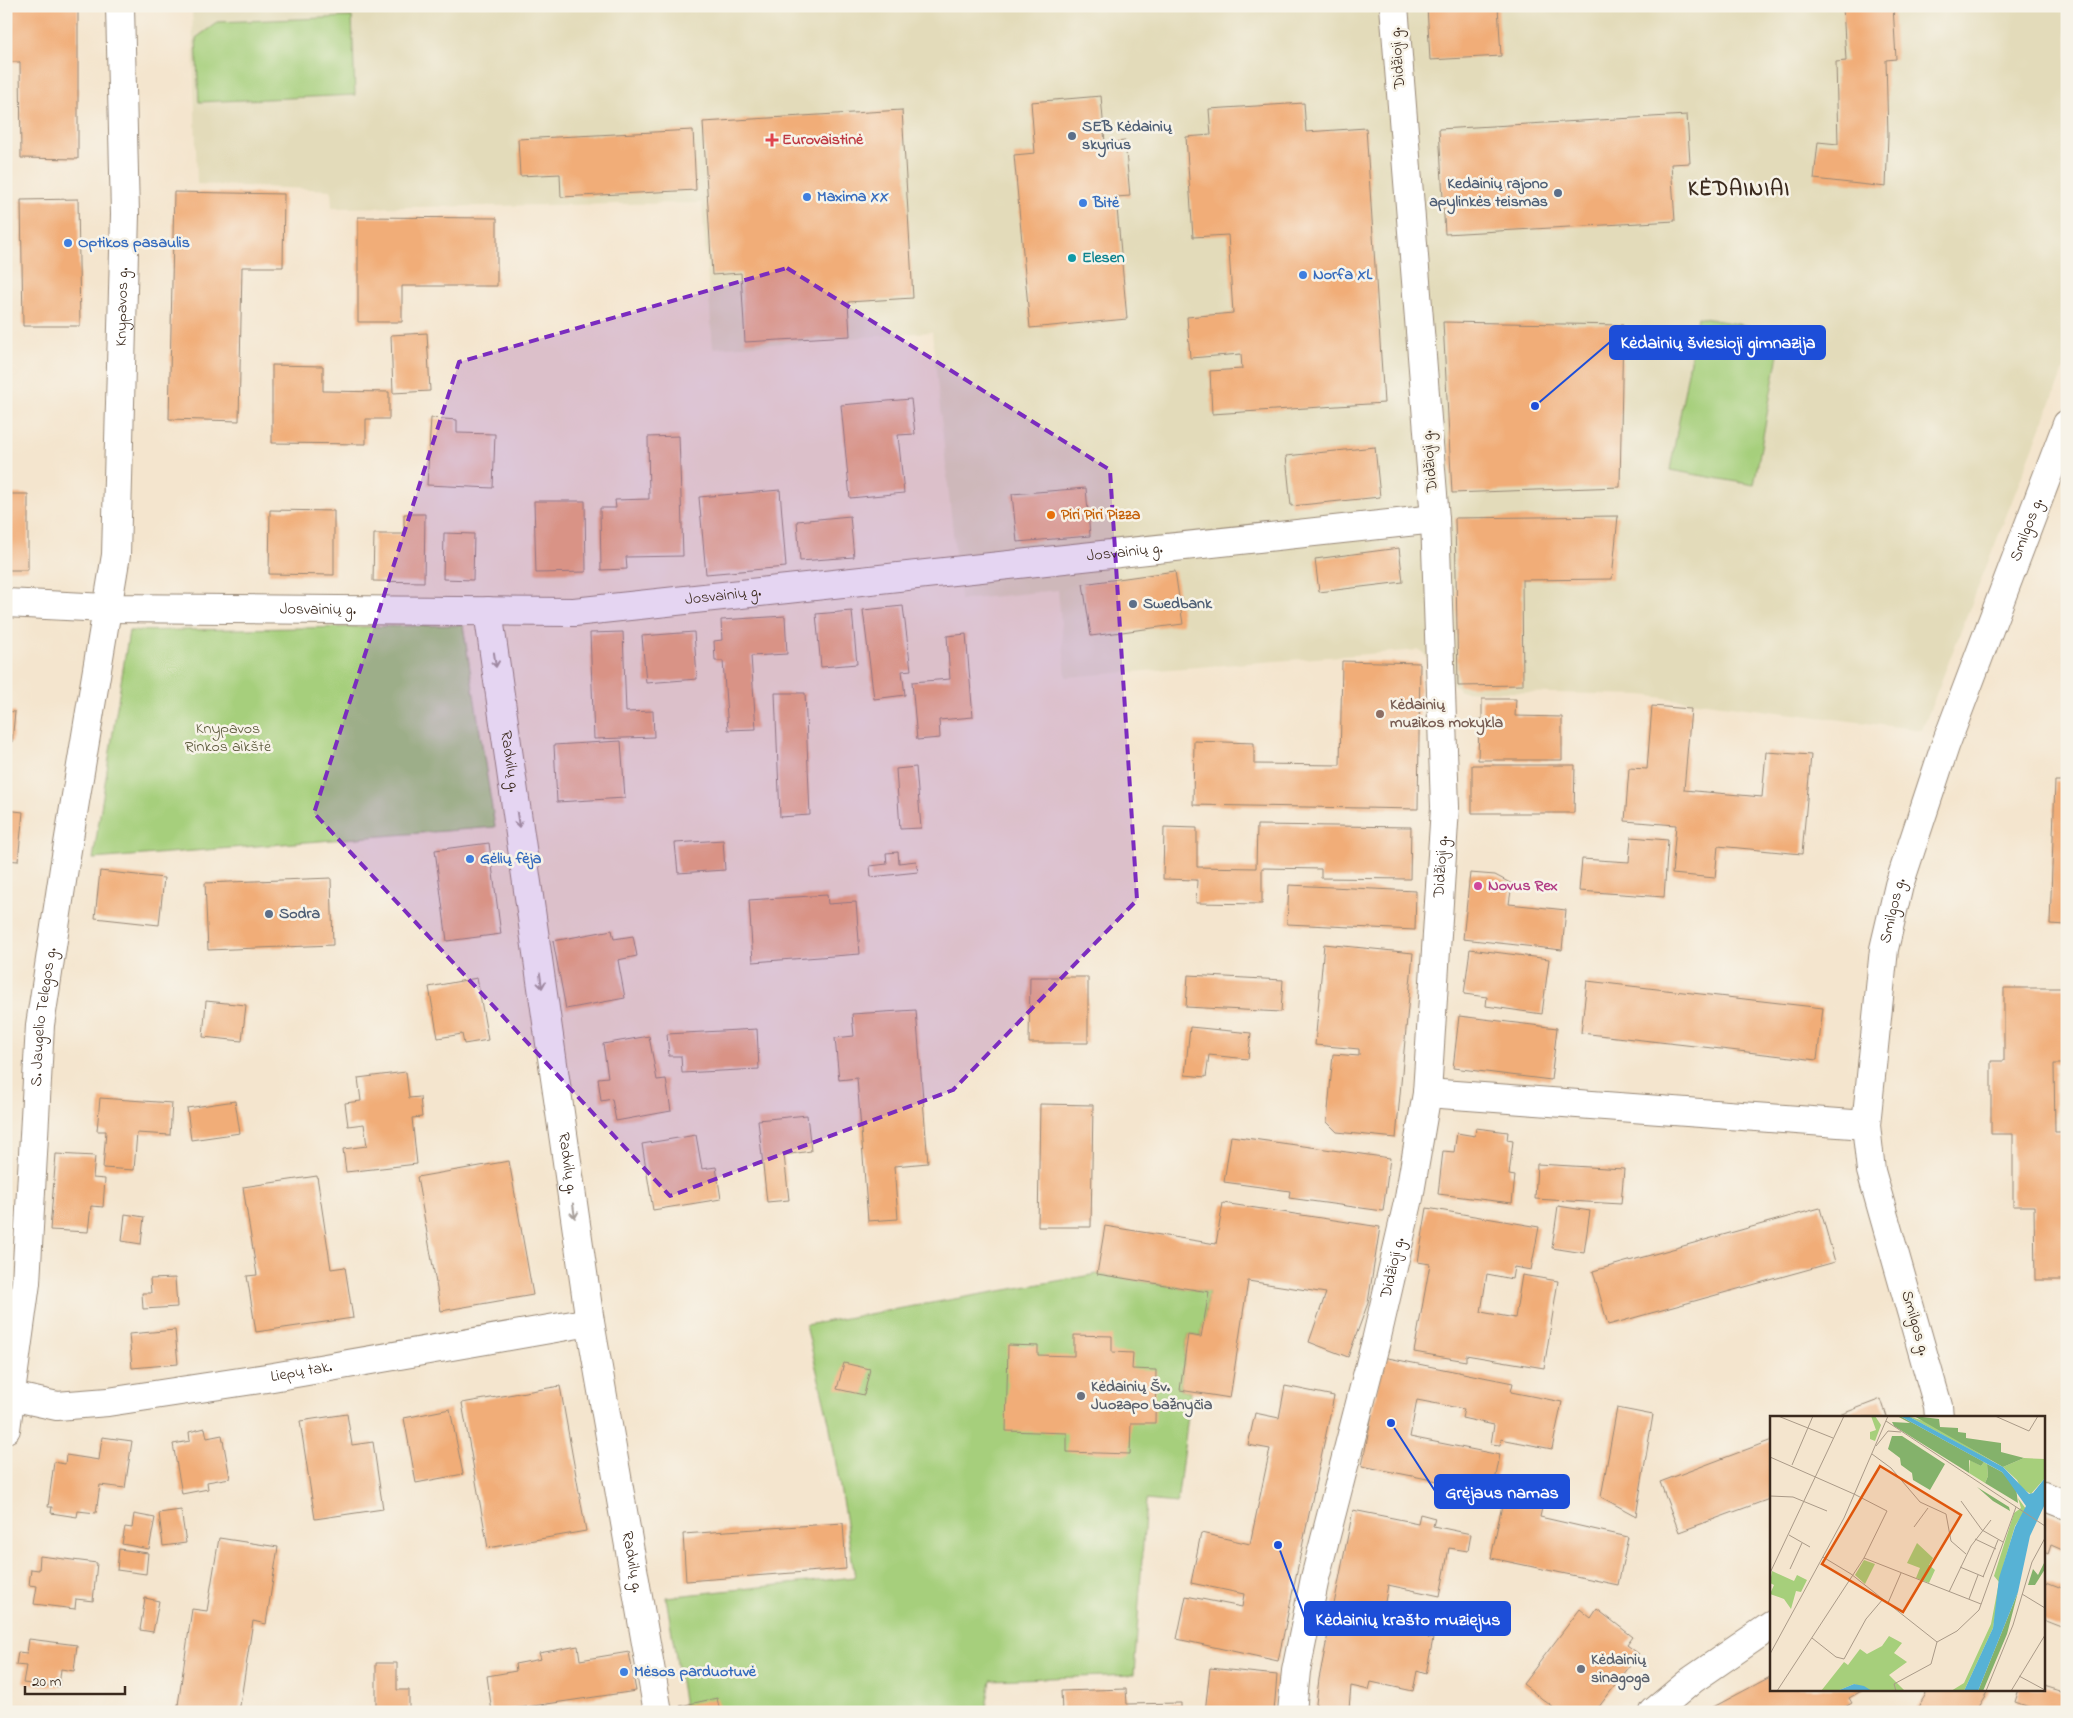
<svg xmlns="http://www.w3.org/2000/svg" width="2073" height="1718" viewBox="0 0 2073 1718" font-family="'Indie Flower',sans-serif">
	<rect width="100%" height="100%" fill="#f7f3e8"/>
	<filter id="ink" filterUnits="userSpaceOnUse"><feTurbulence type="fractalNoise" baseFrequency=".02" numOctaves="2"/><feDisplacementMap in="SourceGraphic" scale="10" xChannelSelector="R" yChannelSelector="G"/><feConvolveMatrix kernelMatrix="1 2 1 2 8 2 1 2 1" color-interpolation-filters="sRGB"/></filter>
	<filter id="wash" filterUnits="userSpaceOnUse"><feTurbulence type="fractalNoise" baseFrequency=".0096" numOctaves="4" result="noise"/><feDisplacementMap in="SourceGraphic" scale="20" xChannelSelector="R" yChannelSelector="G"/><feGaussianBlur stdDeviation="1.12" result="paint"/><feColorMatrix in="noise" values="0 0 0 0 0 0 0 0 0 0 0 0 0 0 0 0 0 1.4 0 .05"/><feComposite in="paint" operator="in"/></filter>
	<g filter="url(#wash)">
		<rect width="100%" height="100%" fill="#f4e5ce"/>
		<path fill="#e3dbba" d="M192,6h1875v355l-145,369 -281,-35 -181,-4 -40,-41 -354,27 -8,-87 -98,10 -28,-268 -219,16 -11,-145 -370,5 -1,-18 -134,-6z"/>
		<path fill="#a6cf7b" stroke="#707c4c" d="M352,17l3,78 -156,7 -3,-64 22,-16z
			M1698,317l84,15 -28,153 -84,-15z
			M463,625l32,202 -402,32 36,-228z
			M1097,1274l112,18 -8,45 -13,-2 -8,55 11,2 -14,111 -31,-3 -12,175 -143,5 -6,32h-300l-19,-115 189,-20 -26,-155 -23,-97z"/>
		<g id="blocks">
			<path fill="#f1ad78" d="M6,6h72v153l-57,-1 -1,-96h-14z
				M1427,6h71l3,50 -71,4z
				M1843,6h50l3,53 -10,1 2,75 -2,52 -72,-8 4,-37 20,2 -2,-82 10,-1z
				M1101,96l4,47 20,-2 5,55 -14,1 11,122 -97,9 -16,-173 21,-2 -4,-51z
				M1304,103l2,29 60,-4 18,275 -172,11 -2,-43 32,-2 -1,-15 -51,4 -3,-41 46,-4 -5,-78 -35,2 -7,-100 25,-2 -2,-26z
				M902,110l11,188 -65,4 2,34 -105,6 -4,-69 -29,2 -9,-153z
				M1687,115l3,48 -19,1 4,57 -230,13 -6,-105z
				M693,130l3,60 -135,7 -1,-23 -40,2 -2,-37z
				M174,192l110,2 -1,73h-41l-3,154 -70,-2z
				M78,199l2,127h-57l-2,-126z
				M358,217l139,1v68h-95v36h-44z
				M1443,322l180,3 -3,162 -168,6z
				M427,333l3,58 -37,2 -2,-58z
				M272,365l51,1v25l66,1v27h-23v25l-94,-1z
				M911,399l4,35 -17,1 6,58 -54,5 -9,-93z
				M431,418l26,2v13l38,1 -2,54 -66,-3z
				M679,436l4,120 -57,1 1,12 -26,1 -1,-62h16l-1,-8 34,-1 -1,-62z
				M1375,447l5,50 -89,9 -5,-50z
				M1086,488l4,48 -73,6 -5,-48z
				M780,490l6,77 -80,7 -7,-77z
				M6,494h22v76h-22z
				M534,501h51l1,71 -50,1z
				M270,510l64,1v64l-65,-1z
				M404,514h21l-1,68 -51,-1 1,-47h30z
				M850,516l4,41 -54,4 -3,-40z
				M1618,516l-6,63 -90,1 1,105 -65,1 -3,-168z
				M444,533l30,1 -1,46 -30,-1z
				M1399,548l4,34 -84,10 -4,-33z
				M1175,571l8,53 -92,12 -8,-52z
				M903,606l8,64 -9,1 3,24 -31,4 -11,-89z
				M852,611l5,53 -36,3 -5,-53z
				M785,616l2,38 -36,2 5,73 -28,1 -5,-69h-8l-1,-20 8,-1 -1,-20z
				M623,632l3,80 27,-1 1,26 -60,2 -4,-106z
				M694,632l3,47 -51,4 -4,-47z
				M966,634l7,83 -34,3 1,18 -23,2 -5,-58 38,-3 -3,-43z
				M1342,661l78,2 -2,146 -225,-4 1,-64 60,2v21l86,1z
				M775,693h30l5,122 -30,2z
				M1482,699h34l-1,17 47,1v43h-84l1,-41h3z
				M1652,706l39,3 -7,81 78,7 4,-45 45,3 -9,99 -84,-8 -3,32 -43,-4 4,-49 -51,-4 4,-53 18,1z
				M6,711l9,1 -3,30 -6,-1z
				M621,741l4,57 -68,4 -3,-57z
				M1472,765h103l-1,48h-102z
				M916,767l5,61 -21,1 -4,-60z
				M2055,781h12v144l-17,-1z
				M6,810l17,2 -5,49 -12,-1z
				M1257,825l154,2 -1,52 -89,-1v-9l-59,-1v36l-66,-1 1,-23 -34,-1 1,-52 33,1v39l59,1z
				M1631,837l37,3 -4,57 -85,-6 3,-32 47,3z
				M723,840l2,30 -47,3 -3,-30z
				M489,843l12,91 -54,7 -12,-91z
				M898,852l1,11 17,-2 2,11 -47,5 -1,-11 17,-2 -1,-11z
				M100,871l64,7 -5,47 -64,-7z
				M1470,873l25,2 17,9 -3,20 57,6 -4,40 -99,-11z
				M331,878l2,67 -125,5 -3,-67z
				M1289,885l127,6 -1,39 -128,-6z
				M827,895l1,9 28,-2 4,52 -107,8 -4,-62z
				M612,930l2,9 19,-3 4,20 -19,4 7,38 -59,11 -13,-68z
				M1324,944l89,9 -17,185 -59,-6 -10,-10 6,-68 26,2v-7l-44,-4z
				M1470,949l79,10 -7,55 -56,-8 1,-9 -23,-3z
				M1188,975l95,5 -2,32 -95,-5z
				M1030,977h58v66h-59z
				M477,978l11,62 -24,4 -2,-10 -24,4 -9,-51z
				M1587,981l236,27 -6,52 -236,-27z
				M2004,988h62l1,76h-13l1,68h12v148h-32l-1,-74h-21v-72h-22v-73h13z
				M206,1001l40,4 -4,36 -39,-4z
				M916,1010l12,153 -34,3 4,53 -30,2 -11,-143 -18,2 -4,-42 19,-2 -2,-22z
				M1459,1016l98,12 -6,52 -98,-12z
				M1190,1027l61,6 -3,26 -39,-4 -3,22 -21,-2z
				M757,1029l2,40 -77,4 -1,-17h-12l-2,-22z
				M649,1036l8,44 9,-1 5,32 -55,10 -4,-22 -11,2 -3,-23 10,-1 -5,-33z
				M406,1072l3,26 11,-1 2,20 -10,1 5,46 -71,8 -3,-23 24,-3 -3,-22 -16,2 -3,-23 16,-2 -3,-23z
				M100,1098l72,5 -2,32 -33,-2 -3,37 -31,-2 3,-37h-9z
				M235,1101l5,32 -49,7 -4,-32z
				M1040,1104l53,1 -2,122h-53z
				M807,1115l4,36 -27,4 5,45 -22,2 -9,-82z
				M1476,1128l32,4 -1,8 6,1 -4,34 6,1 -3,27 -74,-9 5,-43 11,1 3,-19 18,3z
				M696,1135l6,34 14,-2 5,32 -68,11 -11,-66z
				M1231,1136l159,22 -7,53 -94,-13 1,-7 -66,-9z
				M56,1154l39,2 -2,22 12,1 -2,28 -12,-1 -3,26 -38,-2z
				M509,1161l24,134 -92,16 -24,-134z
				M1537,1164l87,5 -3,35 -86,-5z
				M317,1176l14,93 14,-2 8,51 -97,14 -9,-56 10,-1 -14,-88z
				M1223,1203l157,24 -12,76 -20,54 -39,-15 17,-49 -78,-12 -18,117 -50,-8 8,-55 13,2 8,-45 -112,-18 8,-48 111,18z
				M1558,1206l32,5 -6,42 -32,-5z
				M1427,1208l112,19 -8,43 -17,-3 -2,12 -25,-5 -6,38 34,6 7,-43 36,6 -14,87 -78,-13v6l-52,-9 16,-88 -12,-2z
				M1820,1208l15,54 -227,63 -15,-54z
				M125,1214l19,3 -3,27 -19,-3z
				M175,1278l2,29 -34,2 -1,-16h9l-1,-14z
				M175,1330l3,34 -46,4 -3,-34z
				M1074,1335l38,1v16l21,1 -1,16 24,1 -1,53h-24l-1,31 -63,-2v-19l-61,-2 2,-86 30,1v9l36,1z
				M1383,1357l130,26 -2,9 51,10 -10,47 -51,-10 -1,6 -9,-1 3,-19 -32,-7 2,-9 -47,-9 -7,37 90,18 -7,37 -131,-26z
				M844,1363l26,6 -6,26 -27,-6z
				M560,1386l26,145 -98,17 -26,-145z
				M1285,1386l49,10 -56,265 -101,-22 9,-43 56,11 2,-13 -53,-11 10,-50 49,11 20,-95 -22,-4 7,-32 24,5z
				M1881,1399l6,18h-53z
				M1617,1408l36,7 -17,101 -35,-19z
				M450,1409l13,65 -47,9 -12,-65z
				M347,1414l5,31 21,-3 10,67 -68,10 -15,-98z
				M205,1428l2,10 15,-3 8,43 -23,4 1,7 -26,5 -9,-50 17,-3 -1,-9z
				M102,1437l30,4 -7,47 -25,-3 -4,28 -18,-2 -1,6 -26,-4 1,-6h-4l6,-45 11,2 1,-9 33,5z
				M1772,1440v58l-93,34 -19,-50z
				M1505,1491l39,8 -4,18 88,20 -10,48 -127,-27z
				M181,1510l5,33 -23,3 -4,-33z
				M1353,1510l65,13 2,-9 15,4 -2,8 38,8 -3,17 -19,-3 -9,48 -52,-11 -5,28 48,9 -3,16 5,1 -7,35 -9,-3 -4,20 -42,-9 -2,8 -18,-4 -2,22 12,2 -1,2h-45l4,-33z
				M2044,1511l23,9v32l-16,-7 -3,9 -4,-2z
				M134,1514l21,4 -6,31 -27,-5 3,-17 7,1z
				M843,1523l3,46 -160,12 -3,-47z
				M219,1538l59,9 -12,77 -13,-3 -14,91h-62l15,-103 15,2z
				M119,1549l29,4 -2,21 -29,-4z
				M40,1556l57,7 -4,38 -17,-2 -1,10 -41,-5 3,-18 -8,-1 2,-16 8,1z
				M2044,1581l23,9v39l-23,-9z
				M145,1598l14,3 -6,31 -13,-2z
				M1580,1609l11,9 6,-9 36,28 -6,8 12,9 -44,58h-36l-36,-28z
				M29,1639l48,6 -3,26 -13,-2 -2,18 -36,-4 3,-17 -10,-1 2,-13 9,1z
				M578,1646l2,14 49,-8 7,39 -144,21 -5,-36 29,-5 -1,-7 26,-5 -2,-6z
				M376,1663h21v27h12v22h-33z
				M1210,1668l67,7 -3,37h-69z
				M1772,1676v13h93l-16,9 3,5 -16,9h-132z
				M2044,1687l23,7 -1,18h-23l-28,-10 4,-13h25z
				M1126,1689l1,15 54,-1v9h-119l-1,-21z
				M1929,1689h61l-14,23h-61z
				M717,1698l3,14h-38l-2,-6z"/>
		</g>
	</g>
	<g filter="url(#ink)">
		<use href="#blocks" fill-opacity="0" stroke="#988876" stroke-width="1"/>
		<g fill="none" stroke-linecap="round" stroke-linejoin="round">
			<defs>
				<g id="street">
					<path id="s1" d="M6,603l100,5 468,4 861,-93"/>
					<path id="s2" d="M488,611l102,711 68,390"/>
					<path d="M1427,1093l439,32"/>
					<path id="s3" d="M11,1396l46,10 51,-4 165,-25 317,-55"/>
					<path id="s4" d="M1939,1417l-1,-11 -67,-235 -5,-46 18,-176 15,-64 46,-139 122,-322"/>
					<path id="s5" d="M6,1429l20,-146 14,-258 24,-157 52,-313 9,-341 -5,-208"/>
					<path d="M2044,1496l23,9"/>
					<path id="s6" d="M1292,1712l4,-41 19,-93 61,-237 33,-143 18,-105 18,-286 -10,-288 -41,-513"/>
					<path d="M1654,1712l38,-32 80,-55"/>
				</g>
			</defs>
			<use href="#street" stroke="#988876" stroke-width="30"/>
			<use href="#street" stroke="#fff" stroke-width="28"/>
		</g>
		<defs><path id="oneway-shaft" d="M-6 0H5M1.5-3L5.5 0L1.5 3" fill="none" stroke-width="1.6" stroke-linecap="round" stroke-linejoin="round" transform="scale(1.25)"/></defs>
		<g stroke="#a79f9a">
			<use href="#oneway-shaft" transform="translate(495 660) rotate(82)"/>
			<use href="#oneway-shaft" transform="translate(518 820) rotate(82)"/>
			<use href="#oneway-shaft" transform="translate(541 981) rotate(82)"/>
			<use href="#oneway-shaft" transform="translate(574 1211) rotate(82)"/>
		</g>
	</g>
	<path fill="#7b2cbf" fill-opacity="0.2" stroke="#7b2cbf" stroke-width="4" stroke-dasharray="10 6" stroke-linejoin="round" d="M787,268l323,202 27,430 -184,190 -283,106 -356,-383 145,-451z"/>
	<g fill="#5c6f8a" stroke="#f7f3e8" stroke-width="2">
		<circle cx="1072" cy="136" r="5"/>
		<circle cx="1558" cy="193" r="5"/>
		<circle cx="1133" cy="604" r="5"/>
		<circle cx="269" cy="914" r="5"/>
	</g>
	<path fill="#e0444e" stroke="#f7f3e8" stroke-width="2" d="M769.5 132.5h5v5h5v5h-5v5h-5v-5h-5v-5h5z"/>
	<g fill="#3f7fe0" stroke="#f7f3e8" stroke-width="2">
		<circle cx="807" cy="197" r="5"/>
		<circle cx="1083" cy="203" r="5"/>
		<circle cx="68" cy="243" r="5"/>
		<circle cx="1303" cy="275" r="5"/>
		<circle cx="470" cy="859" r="5"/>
		<circle cx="624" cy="1672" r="5"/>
	</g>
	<circle fill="#0f9aa8" stroke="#f7f3e8" stroke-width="2" cx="1072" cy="258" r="5"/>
	<circle fill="#e8710a" stroke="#f7f3e8" stroke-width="2" cx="1051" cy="515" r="5"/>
	<circle fill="#8d6e63" stroke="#f7f3e8" stroke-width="2" cx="1380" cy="714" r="5"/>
	<circle fill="#d1479c" stroke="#f7f3e8" stroke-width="2" cx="1478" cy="886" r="5"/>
	<g fill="#6b7280" stroke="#f7f3e8" stroke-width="2">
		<circle cx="1081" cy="1396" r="5"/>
		<circle cx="1581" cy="1669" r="5"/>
	</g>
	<g text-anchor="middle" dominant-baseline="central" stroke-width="5" stroke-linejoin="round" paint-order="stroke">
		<g font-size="16" fill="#3b2a1e" stroke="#f7f3e8">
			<text transform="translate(1398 58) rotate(-94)">Didžioji g.</text>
			<text stroke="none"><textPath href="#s5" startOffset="1130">Knypavos g.</textPath></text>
			<text transform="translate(1430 461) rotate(-95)">Didžioji g.</text>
			<text stroke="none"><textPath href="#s4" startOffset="922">Smilgos g.</textPath></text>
			<text stroke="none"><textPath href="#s1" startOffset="1122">Josvainių g.</textPath></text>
			<text stroke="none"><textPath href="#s1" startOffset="718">Josvainių g.</textPath></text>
			<text stroke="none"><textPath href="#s1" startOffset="312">Josvainių g.</textPath></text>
			<text stroke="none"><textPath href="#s2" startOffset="152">Radvilų g.</textPath></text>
			<text stroke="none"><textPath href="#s6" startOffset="861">Didžioji g.</textPath></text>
			<text stroke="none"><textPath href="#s4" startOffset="518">Smilgos g.</textPath></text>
			<text stroke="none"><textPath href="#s5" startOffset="414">S. Jaugelio Telegos g.</textPath></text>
			<text stroke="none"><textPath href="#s2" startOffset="558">Radvilų g.</textPath></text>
			<text stroke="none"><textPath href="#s6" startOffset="456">Didžioji g.</textPath></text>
			<text transform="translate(1915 1323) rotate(74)">Smilgos g.</text>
			<text stroke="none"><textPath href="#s3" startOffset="294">Liepų tak.</textPath></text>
			<text stroke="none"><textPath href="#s2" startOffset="962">Radvilų g.</textPath></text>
		</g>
		<g font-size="16" font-weight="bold" fill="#4e5e75" stroke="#f7f3e8" text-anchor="start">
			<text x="1082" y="127">SEB Kėdainių<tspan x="1082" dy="18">skyrius</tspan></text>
			<text x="1548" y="184" text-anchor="end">Kedainių rajono<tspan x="1548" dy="18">apylinkės teismas</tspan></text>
			<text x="1143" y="604">Swedbank</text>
			<text x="279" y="914">Sodra</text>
		</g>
		<g font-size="16" font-weight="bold" fill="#be3a42" stroke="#f7f3e8" text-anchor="start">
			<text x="782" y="140">Eurovaistinė</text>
		</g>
		<g font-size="16" font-weight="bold" fill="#366cbe" stroke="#f7f3e8" text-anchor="start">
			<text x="817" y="197">Maxima XX</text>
			<text x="1093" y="203">Bitė</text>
			<text x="78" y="243">Optikos pasaulis</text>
			<text x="1313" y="275">Norfa XL</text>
			<text x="480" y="859">Gėlių fėja</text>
			<text x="634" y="1672">Mėsos parduotuvė</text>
		</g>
		<g font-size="16" font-weight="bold" fill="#0d838f" stroke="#f7f3e8" text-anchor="start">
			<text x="1082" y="258">Elesen</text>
		</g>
		<g font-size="16" font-weight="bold" fill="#c56008" stroke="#f7f3e8" text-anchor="start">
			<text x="1061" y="515">Piri Piri Pizza</text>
		</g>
		<g font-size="16" font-weight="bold" fill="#785e54" stroke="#f7f3e8" text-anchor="start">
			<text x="1390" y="705">Kėdainių<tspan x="1390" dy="18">muzikos mokykla</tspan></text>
		</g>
		<g font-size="16" fill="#565335" stroke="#f7f3e8">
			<text x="228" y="729">Knypavos<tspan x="228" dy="18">Rinkos aikštė</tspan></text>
		</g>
		<g font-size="16" font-weight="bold" fill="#b23c85" stroke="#f7f3e8" text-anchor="start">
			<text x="1488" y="886">Novus Rex</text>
		</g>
		<g font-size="16" font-weight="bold" fill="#5b616d" stroke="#f7f3e8" text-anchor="start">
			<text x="1091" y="1387">Kėdainių Šv.<tspan x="1091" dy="18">Juozapo bažnyčia</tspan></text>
			<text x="1591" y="1660">Kėdainių<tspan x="1591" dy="18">sinagoga</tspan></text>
		</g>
		<g font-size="21" font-weight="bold" letter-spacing="1" fill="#3b2a1e" stroke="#f7f3e8">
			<text x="1739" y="190">KĖDAINIAI</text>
		</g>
	</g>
	<g transform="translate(1770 1416)">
		<rect width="275" height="275" fill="#f4e5ce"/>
		<path d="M101,0h4l6,9 -6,16 -5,-2v-7l6,-2zM138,0l19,6 65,39 -3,-1zM254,42l21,1v19l-14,16 -10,-6 -4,-8 -14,-13zM200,44l11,6 3,-4 3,2 1,12 -3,7 -16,-10zM248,82l8,11 -11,17 -11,37 -11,65 -29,63h-13l13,-8 27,-59 8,-42 -5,-6 20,-63 7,-5zM147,127l16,15 -4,7 6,5 -6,13 -13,-5 4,-10 -13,-5zM94,144l11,4 -10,20 -10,-9zM2,155l22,10 3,-6 10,5 -6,12 -5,-1 -5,18 -7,-10 -14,-5 4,-9 -4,-2zM119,220l13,7 -8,10 13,9 -18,13 16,16h-33l-18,-7 -17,7h-16l23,-29 4,3 12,-16 7,5 15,-8z" fill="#a6cf7b"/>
		<path d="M127,0h3l84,46 -3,4 -12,-6v13l-75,-47 -2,-4 18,1zM144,0l25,3 1,8 18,1v4l8,1v5l35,5v9l23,6 -21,9zM122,20h10l43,28 -15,26 -17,-10 -1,-7 -11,-8 -1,-7 -12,-9zM217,48l15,8 14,16 2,15 -33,-20 3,-7zM207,71l32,20 1,4 -17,-10zM275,145v8l-10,16h-7l5,-16 5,6zM248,176l-11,42 -24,57h-5z" fill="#84b26b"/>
		<path d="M130,0h8l95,51 26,27 4,-1 12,-15v26l-15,32 -12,56 -40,99h-14l29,-63 6,-50 16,-51 11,-21 -24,-34zM84,268l10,2 8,5h-35z" fill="#57b2d5"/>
		<path fill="none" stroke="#aa9a88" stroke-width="1" d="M8,0l55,22M225,0l34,15 9,-15M116,5l159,105M106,30l12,-15 13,1M102,38l19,14 29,34 26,12 5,27 15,13M0,41l84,37M22,49l21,-49M0,80l23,1 34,14M191,85l21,29 21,12M144,111l14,-19M19,119l21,12M205,123l21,10M53,141l28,17 86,68M94,142l117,46M190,151l24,10M20,153l12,-26M0,157l74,-157M213,161l15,-37M179,176l22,-46 20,-26M252,178l23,14M199,183l9,-24M118,187l13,-30M42,222l24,19 8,2 22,-40 17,-20M167,226l20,-11 22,-21 37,-103M0,238l74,-136 44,-102M249,260l26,14M7,275l87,-133 23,-47 -33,-17M126,275l-2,-7 37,-20 6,-22M216,275l27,-66 19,-63 13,-24M241,275l34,-56"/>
		<path fill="#df570d" fill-opacity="0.15" stroke="#df570d" stroke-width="2.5" d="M110,50l81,49 -58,97 -81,-48z"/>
		<rect width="275" height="275" fill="none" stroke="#3b2a1e" stroke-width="2.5"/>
	</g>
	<path fill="none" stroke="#1d4ed8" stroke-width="2" d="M1535 406L1610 342M1391 1423L1435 1491M1278 1545L1305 1618"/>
	<g fill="#1d4ed8" stroke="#f7f3e8" stroke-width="2">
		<circle cx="1535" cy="406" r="5"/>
		<circle cx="1391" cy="1423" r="5"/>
		<circle cx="1278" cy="1545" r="5"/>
	</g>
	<g fill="#1d4ed8" stroke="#1d4ed8" stroke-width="2">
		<rect x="1610" y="326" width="215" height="33" rx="5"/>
		<rect x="1435" y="1475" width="134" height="33" rx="5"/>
		<rect x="1305" y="1602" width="205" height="33" rx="5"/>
	</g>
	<g font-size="18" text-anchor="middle" font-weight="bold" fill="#fff">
		<text x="1718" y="348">Kėdainių šviesioji gimnazija</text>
		<text x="1502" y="1498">Grėjaus namas</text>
		<text x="1408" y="1625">Kėdainių krašto muziejus</text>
	</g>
	<rect width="2073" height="1718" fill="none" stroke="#f7f3e8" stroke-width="25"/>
	<path d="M25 1686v8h100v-8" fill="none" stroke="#3b2a1e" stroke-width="2.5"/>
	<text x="32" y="1686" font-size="15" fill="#3b2a1e" stroke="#f7f3e8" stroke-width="4" paint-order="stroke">20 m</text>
</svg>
